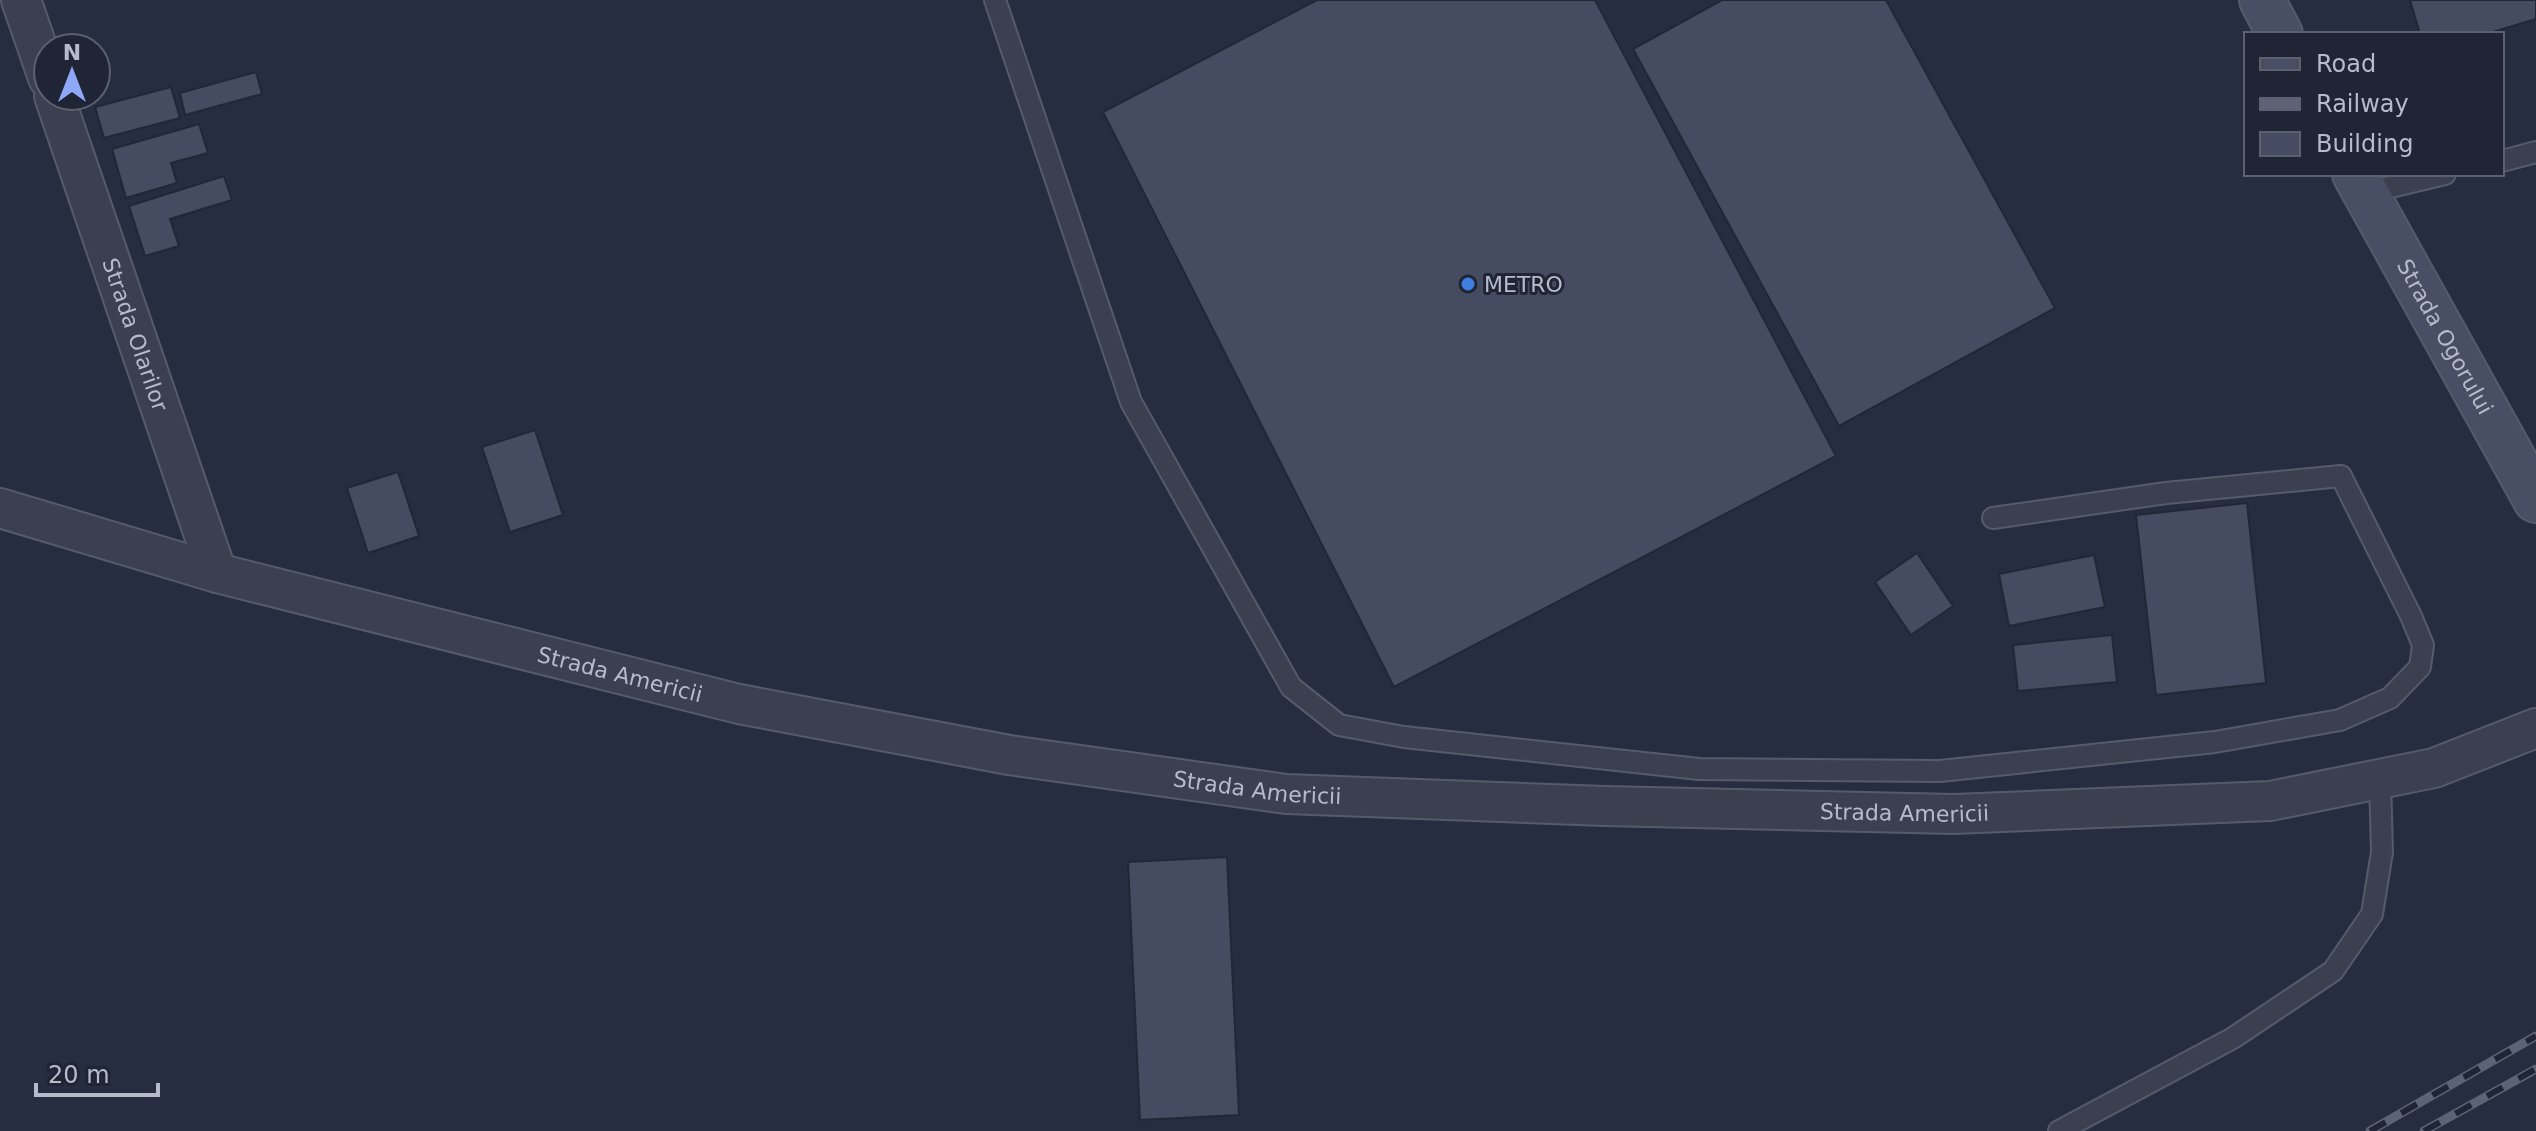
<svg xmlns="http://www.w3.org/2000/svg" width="2536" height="1131" viewBox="0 0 2536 1131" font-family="'DejaVu Sans',sans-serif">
	<rect width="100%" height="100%" fill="#262d40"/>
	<path fill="#454c62" stroke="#212737" stroke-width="2" d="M1317,0h278l241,456 -442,231 -291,-575z
		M1722,0h164l169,308 -216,118 -206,-377z
		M2410,0h126v19l-50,15h-66z
		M256,72l6,22 -77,21 -5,-22z
		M171,87l9,31 -76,20 -9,-31z
		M199,124l9,29 -37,10 6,20 -51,15 -14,-49z
		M224,176l8,24 -62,19 9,27 -34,10 -16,-50z
		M535,430l28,85 -53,17 -28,-85z
		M398,472l21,64 -51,17 -21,-65z
		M2247,503l19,180 -110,12 -20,-180z
		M1917,553l36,53 -42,29 -36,-53z
		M2094,555l11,52 -96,19 -10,-52z
		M2112,635l5,47 -99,9 -5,-46z
		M1227,857l12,258 -99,5 -12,-258z"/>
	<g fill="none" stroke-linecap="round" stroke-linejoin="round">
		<defs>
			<path id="lane" d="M995,0l136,402 160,285 48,38 65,12 295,32 241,2 275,-29 125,-22 50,-22 30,-31 3,-22 -12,-29 -70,-140 -175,17 -173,25
				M2502,161l34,-9
				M2365,193l80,-19
				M2059,1131l174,-93 100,-67 39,-57 10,-62 -2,-73"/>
			<g id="street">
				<path d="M21,0l27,78"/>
				<path id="s1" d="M54,96l163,477"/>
				<path id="s2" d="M0,508l217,65 522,131 270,51 277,39 319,12 349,8 316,-13 164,-33 102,-40"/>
			</g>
			<g id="secondary">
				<path d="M2262,0l18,34"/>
				<path id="s3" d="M2355,174l181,326"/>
			</g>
		</defs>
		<use href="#lane" stroke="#555b6b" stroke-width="24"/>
		<use href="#street" stroke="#555b6b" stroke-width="42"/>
		<use href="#secondary" stroke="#555b6b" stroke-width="48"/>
		<use href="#lane" stroke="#3a4050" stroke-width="20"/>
		<use href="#street" stroke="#3a4050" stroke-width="38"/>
		<use href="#secondary" stroke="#484e63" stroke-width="44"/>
		<defs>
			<path id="rail" d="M2370,1131l166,-95
				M2424,1131l112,-62"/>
		</defs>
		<use href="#rail" stroke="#5c6377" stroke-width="9"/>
		<use href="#rail" stroke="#1f2535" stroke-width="6" stroke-dasharray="18" stroke-linecap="butt"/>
	</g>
	<circle fill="#3f7fe0" stroke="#1f2535" stroke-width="3" cx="1468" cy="284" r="8"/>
	<g text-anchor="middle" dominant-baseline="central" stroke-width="6" stroke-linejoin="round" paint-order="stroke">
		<g font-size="22" fill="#b6bbcb" stroke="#1f2535" text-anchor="start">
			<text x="1484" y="284">METRO</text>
		</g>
		<g font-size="22" fill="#b6bbcb" stroke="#1f2535">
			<text stroke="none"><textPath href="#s1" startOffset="252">Strada Olarilor</textPath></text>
			<text stroke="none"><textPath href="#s3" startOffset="186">Strada Ogorului</textPath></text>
			<text stroke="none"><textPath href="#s2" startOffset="642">Strada Americii</textPath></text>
			<text stroke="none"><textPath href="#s2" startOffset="1290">Strada Americii</textPath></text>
			<text stroke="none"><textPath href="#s2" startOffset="1938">Strada Americii</textPath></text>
		</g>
	</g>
	<rect x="2244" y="32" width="260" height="144" fill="#1f2535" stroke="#5b6171" stroke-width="2"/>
	<rect x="2260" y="58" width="40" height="12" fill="#484e63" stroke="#5b6171" stroke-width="2"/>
	<text x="2316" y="72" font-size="24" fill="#b6bbcb">Road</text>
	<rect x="2260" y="98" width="40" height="12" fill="#5c6377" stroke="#5b6171" stroke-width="2"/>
	<text x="2316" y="112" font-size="24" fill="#b6bbcb">Railway</text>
	<rect x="2260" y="132" width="40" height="24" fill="#454c62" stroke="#5b6171" stroke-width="2"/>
	<text x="2316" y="152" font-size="24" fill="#b6bbcb">Building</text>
	<g transform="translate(72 72)"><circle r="38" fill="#1f2535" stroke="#5b6171" stroke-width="2"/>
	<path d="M0-6L14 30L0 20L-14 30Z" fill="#8ea7f8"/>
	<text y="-12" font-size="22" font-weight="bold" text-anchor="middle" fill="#b6bbcb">N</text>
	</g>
	<path d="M36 1083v12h122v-12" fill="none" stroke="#b6bbcb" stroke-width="4"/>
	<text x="48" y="1083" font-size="24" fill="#b6bbcb" stroke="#1f2535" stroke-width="6" paint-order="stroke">20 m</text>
</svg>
